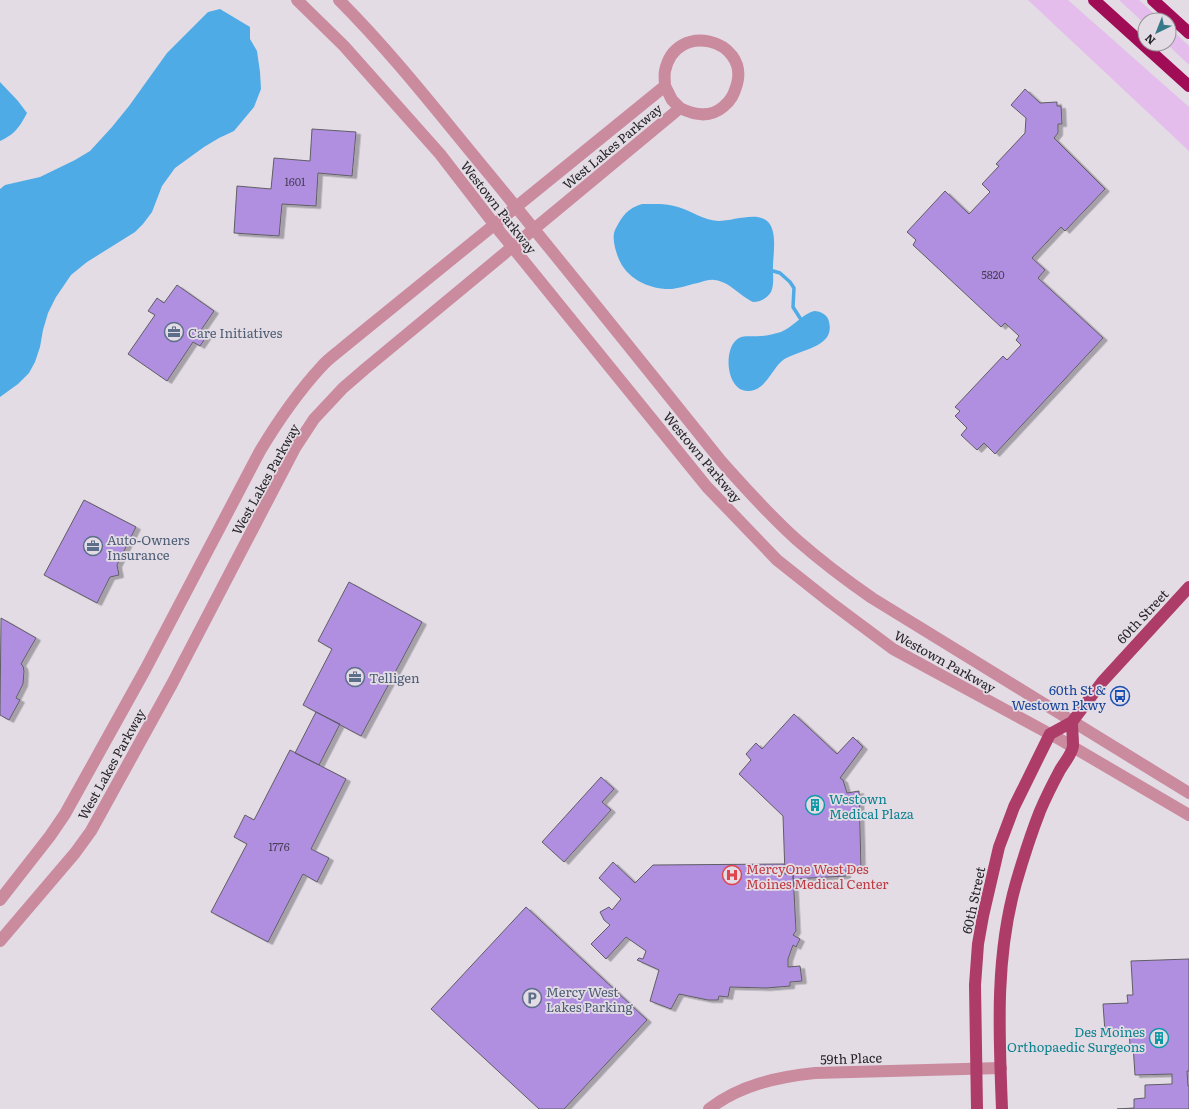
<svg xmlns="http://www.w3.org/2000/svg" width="1189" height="1109" viewBox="0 0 1189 1109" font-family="Literata,serif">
	<defs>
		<filter id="shadow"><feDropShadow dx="4.5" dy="2.5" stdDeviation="0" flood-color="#0004"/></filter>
	</defs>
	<rect width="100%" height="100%" fill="#e3dce5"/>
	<path fill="#e4bded" d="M1028,0h40l121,107v44z
		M1119,0h20l22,20h-16v4z
		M1169,27l20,19v19l-22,-21h2z"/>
	<path fill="#4eabe5" d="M220,9l30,18v12l7,12 3,21 1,17 -7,18 -20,24 -15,7 -15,9 -29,21 -13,18 -10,26 -9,12 -8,8 -48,30 -16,13 -15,22 -8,16 -5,17 -3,17 -5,15 -6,11 -11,11 -18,13v-208l5,-4 35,-8 35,-17 15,-9 22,-24 17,-21 38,-53 41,-41z
		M0,82l18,19 9,12c-8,15 -12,21 -27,28z
		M642,204c12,0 24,-1 36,3 14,4 25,13 40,14 14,0 34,-8 46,-2 16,8 8,38 9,52 0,7 1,14 -2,21 -4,6 -10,10 -18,10 -13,-6 -24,-21 -39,-22 -6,-1 -14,3 -21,4 -7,2 -14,4 -21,5 -22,1 -46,-10 -54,-32 -3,-8 -7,-21 -2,-29 6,-12 12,-20 26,-24z
		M814,311c7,0 14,4 15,11 7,27 -34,28 -47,39 -11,9 -16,29 -33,30 -23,2 -27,-44 -10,-53 6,-3 14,-1 21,-2 6,0 14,-2 21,-4 12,-5 20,-17 33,-21z"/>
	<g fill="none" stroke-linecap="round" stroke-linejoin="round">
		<path stroke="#4eabe5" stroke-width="3.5" d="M773,271l7,2 10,9 4,6 -1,19 7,11"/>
	</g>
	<path fill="#b08fe1" stroke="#605d65" filter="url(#shadow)" d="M1025,89l15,14 17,-1v4h4l1,18h-4v9l-4,5 51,51 -40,42 -4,-4 -29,31 13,12 -7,8 65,60 -108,116 -11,-11 -7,7 -16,-15 6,-7 -12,-12 5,-5 -5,-4 48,-51 4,4 14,-15 -5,-5 3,-4 -14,-13 -4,4 -88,-82 3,-5 -9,-8 38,-41 24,23 21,-22 -8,-8 17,-18 -3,-2 29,-31 1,-15 -15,-13z
		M312,129l44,3 -4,44 -34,-3 -2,33 -34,-2 -3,32 -45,-3 3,-47 34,3 3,-31 36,3z
		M177,285l37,26 -13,19 7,4 -8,12 -7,-4 -26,39 -39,-27 27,-39 -7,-4 9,-13 7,5z
		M84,500l52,27 -19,38 2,10 -9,2 -13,26 -53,-28z
		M349,582l73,40 -61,114 -58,-31 29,-56 -14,-8z
		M1,618l35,20 -15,26 2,2 1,5 -1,13 -7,14 4,2 -11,20 -9,-5z
		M316,712l24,12 -21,41 -24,-12z
		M794,714l43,40 16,-17 10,10 -23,31 3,2 4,13 12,-2 2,78 -15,1v6l-53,3v-6l-8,1 -2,-58 -44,-42 12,-14 -5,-6 10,-11 6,6z
		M290,750l56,29 -35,70 18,9 -12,24 -14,-8 -35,68 -57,-30 36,-68 -13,-7 11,-22 9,5z
		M601,777l13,12 -12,13 9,8 -47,52 -22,-20z
		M613,862l22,21 18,-18 131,-1 1,10 8,-1 3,58 -3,4 7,4 -4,8 -3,-2 -5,14v8l12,-1 2,15 -12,1v4l-24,2 -36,-1 -2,10 -9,-1 -1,4h-10l-29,-6 -8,15 -21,-8 9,-31 -22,-10 2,-2 4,1 3,-8 -20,-14 -20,22 -15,-15 19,-19 -6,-5 -4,-8 9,-5 3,3 9,-11 -22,-21z
		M526,907l121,113 -83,89h-25l-108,-100z
		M1189,959v112h-2l1,15h1v23h-72l17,-1v-9l11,-1v-13l27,-1v-10l-37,1 -2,-30h-3l-1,-14 -24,1 -2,-28 25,-1 -1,-8h6l-2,-34z"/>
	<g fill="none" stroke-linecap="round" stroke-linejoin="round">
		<path stroke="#cb8b9e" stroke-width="12" d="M297,0l47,46 96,108 61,79 206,254 70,73 53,42 63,47 168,91 128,75
			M339,0c54,54 101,115 150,174 78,95 155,191 232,287 24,27 49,55 76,79 24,21 49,40 75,58l317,195
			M665,86l7,14 8,8
			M0,900l50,-64 15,-22 80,-144 115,-219c18,-30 38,-59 62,-85 6,-7 15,-13 23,-20l320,-260c0,-5 -1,-10 0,-15 10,-51 84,-32 72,13 -3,10 -6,17 -14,23 -13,11 -29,8 -43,1l-315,261 -22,19 -29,31 -19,29 -123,236 -81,147 -16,22 -75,88
			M709,1109c31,-24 68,-32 106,-36l186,-5"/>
		<path stroke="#ae3c69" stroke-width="12" d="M977,1109l-2,-124 3,-41 5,-28 16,-69 15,-40 36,-73 22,-12 30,-40 87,-95
			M1002,1109c-3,-76 -7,-152 14,-226 7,-24 15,-49 24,-72 6,-14 13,-28 20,-41 4,-7 12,-16 13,-24 0,-8 -1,-17 -1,-24"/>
		<path stroke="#a10c56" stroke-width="12" d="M1094,0l95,86
			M1153,0l36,33"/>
	</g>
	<defs>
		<symbol id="office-ring" viewBox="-11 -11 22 22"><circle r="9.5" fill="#e3dce5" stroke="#5c6f8a" stroke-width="1.5"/><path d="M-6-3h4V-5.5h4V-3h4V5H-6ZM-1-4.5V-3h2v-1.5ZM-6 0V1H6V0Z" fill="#5c6f8a"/></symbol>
		<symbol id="bus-ring" viewBox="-11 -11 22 22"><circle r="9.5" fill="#e3dce5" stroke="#1a4fb4" stroke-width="1.5"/><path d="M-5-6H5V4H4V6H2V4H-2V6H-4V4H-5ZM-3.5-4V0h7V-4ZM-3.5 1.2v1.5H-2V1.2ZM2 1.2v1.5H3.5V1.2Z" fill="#1a4fb4"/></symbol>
		<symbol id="building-ring" viewBox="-11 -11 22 22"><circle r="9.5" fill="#e3dce5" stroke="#0f9aa8" stroke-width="1.5"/><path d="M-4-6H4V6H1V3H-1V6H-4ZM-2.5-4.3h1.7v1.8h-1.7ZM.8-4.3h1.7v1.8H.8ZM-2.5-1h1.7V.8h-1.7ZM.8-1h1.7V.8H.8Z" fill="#0f9aa8"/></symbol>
		<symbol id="hospital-ring" viewBox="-11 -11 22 22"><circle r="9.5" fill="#e3dce5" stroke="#e0444e" stroke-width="1.5"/><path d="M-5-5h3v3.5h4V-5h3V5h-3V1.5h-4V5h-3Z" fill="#e0444e"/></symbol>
		<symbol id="parking-ring" viewBox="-11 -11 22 22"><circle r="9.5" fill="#e3dce5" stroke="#5c6f8a" stroke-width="1.5"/><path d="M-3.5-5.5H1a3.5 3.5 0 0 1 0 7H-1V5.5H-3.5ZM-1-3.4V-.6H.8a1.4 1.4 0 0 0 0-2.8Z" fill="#5c6f8a"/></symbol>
	</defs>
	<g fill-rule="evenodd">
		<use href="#office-ring" x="163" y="321" width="22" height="22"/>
		<use href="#office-ring" x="82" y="535" width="22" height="22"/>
		<use href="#office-ring" x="344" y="666" width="22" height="22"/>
		<use href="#bus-ring" x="1109" y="685" width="22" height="22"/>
		<use href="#building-ring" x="804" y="794" width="22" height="22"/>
		<use href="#hospital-ring" x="721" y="864" width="22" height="22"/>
		<use href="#parking-ring" x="521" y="987" width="22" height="22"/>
		<use href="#building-ring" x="1148" y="1027" width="22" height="22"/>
	</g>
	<g text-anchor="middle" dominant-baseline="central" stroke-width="3.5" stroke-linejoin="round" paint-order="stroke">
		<g font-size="11" fill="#483f56">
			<text x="295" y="181">1601</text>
			<text x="993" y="274">5820</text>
			<text x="279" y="846">1776</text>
		</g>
		<g font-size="13" fill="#262427" stroke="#e3dce5">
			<text transform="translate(612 146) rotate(-40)">West Lakes Parkway</text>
			<text transform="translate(499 207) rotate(52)">Westown Parkway</text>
			<text transform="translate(703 457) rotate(50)">Westown Parkway</text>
			<text transform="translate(265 479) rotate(-61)">West Lakes Parkway</text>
			<text transform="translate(1142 616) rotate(-47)">60th Street</text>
			<text transform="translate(945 661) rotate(29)">Westown Parkway</text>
			<text transform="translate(111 764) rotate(-61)">West Lakes Parkway</text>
			<text transform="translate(973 900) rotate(-78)">60th Street</text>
			<text transform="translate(851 1058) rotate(-2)">59th Place</text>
		</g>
		<g font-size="13" fill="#4e5e75" stroke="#e3dce5" text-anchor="start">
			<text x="188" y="332">Care Initiatives</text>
			<text x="107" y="539">Auto-Owners<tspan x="107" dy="15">Insurance</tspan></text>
			<text x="369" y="677">Telligen</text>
			<text x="546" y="991">Mercy West<tspan x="546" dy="15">Lakes Parking</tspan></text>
		</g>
		<g font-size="13" fill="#164399" stroke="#e3dce5" text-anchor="end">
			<text x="1106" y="689">60th St &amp;<tspan x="1106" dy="15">Westown Pkwy</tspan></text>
		</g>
		<g font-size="13" fill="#0d838f" stroke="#e3dce5" text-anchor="start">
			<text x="829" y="798">Westown<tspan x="829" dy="15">Medical Plaza</tspan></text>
			<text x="1145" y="1031" text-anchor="end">Des Moines<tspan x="1145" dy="15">Orthopaedic Surgeons</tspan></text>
		</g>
		<g font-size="13" fill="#be3a42" stroke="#e3dce5" text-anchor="start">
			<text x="746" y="868">MercyOne West Des<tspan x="746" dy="15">Moines Medical Center</tspan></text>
		</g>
	</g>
	<g transform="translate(1157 32) rotate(223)"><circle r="19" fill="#e3dce5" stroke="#979299"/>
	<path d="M0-3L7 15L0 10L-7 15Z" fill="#367a89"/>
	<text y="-6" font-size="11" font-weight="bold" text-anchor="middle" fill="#262427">N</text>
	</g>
</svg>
